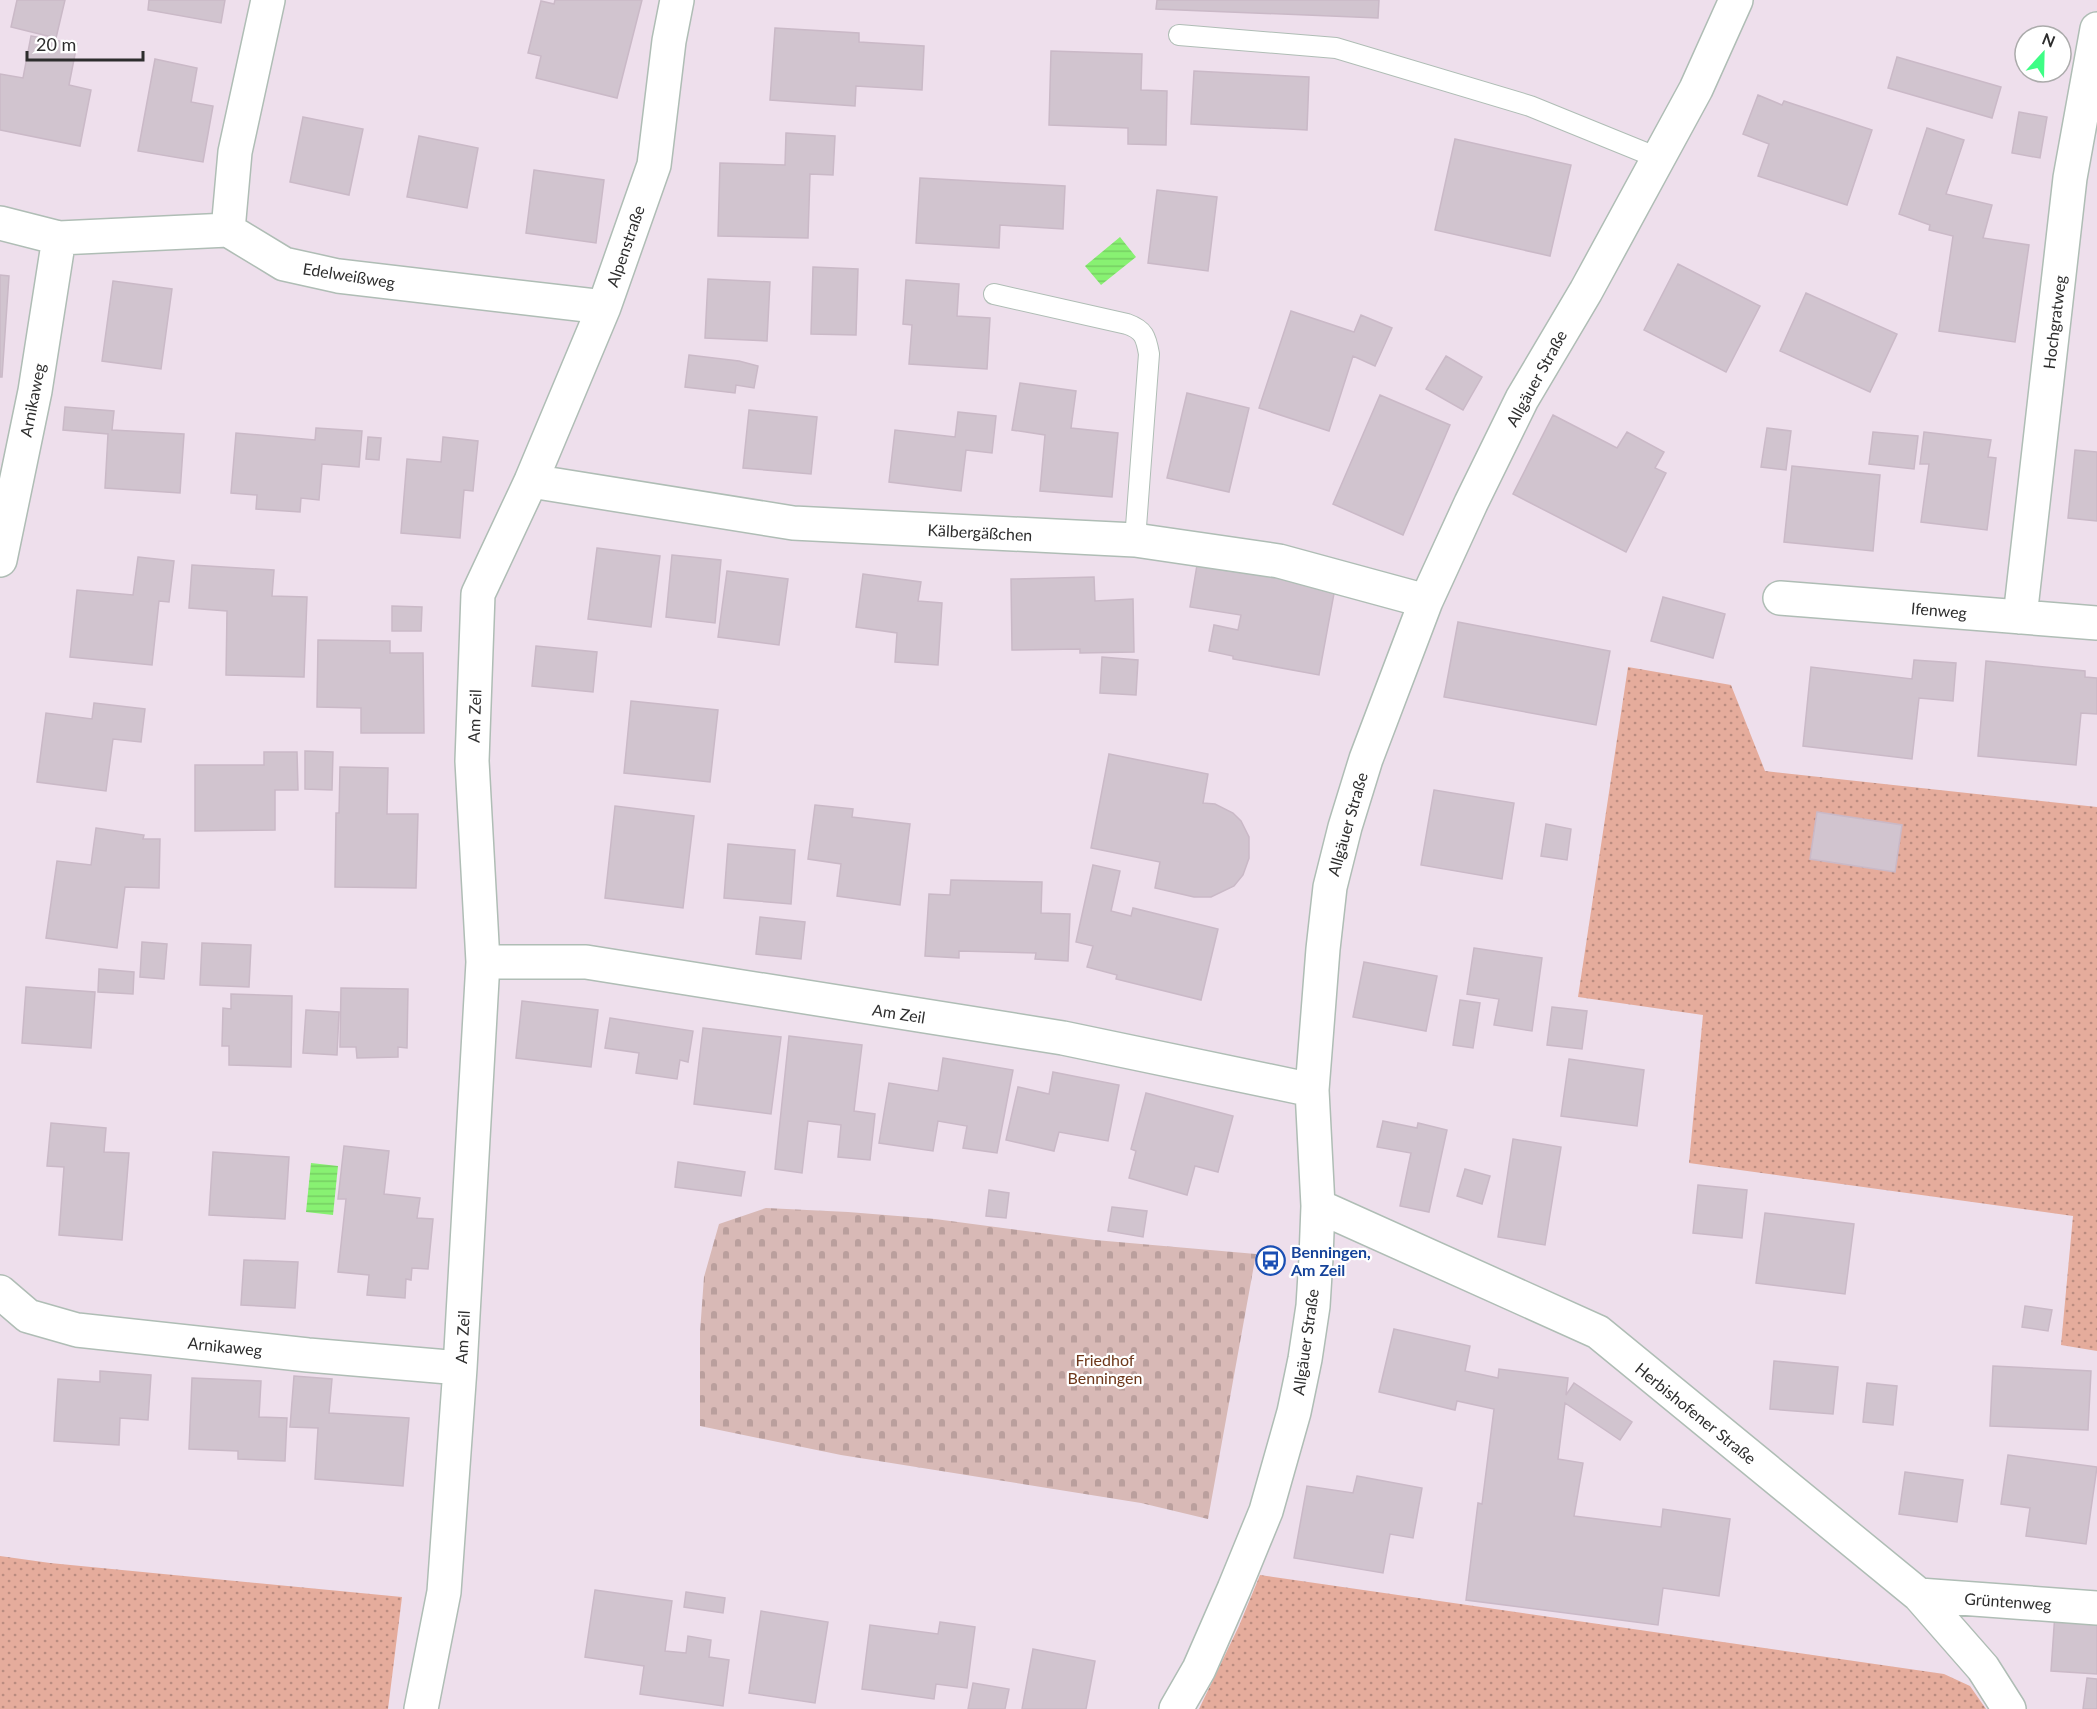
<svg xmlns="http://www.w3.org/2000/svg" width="2097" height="1709" viewBox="0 0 2097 1709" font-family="Lato,sans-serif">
	<defs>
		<pattern id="green-dots" width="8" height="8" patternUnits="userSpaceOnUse" patternTransform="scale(1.5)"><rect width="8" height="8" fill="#e5ac9c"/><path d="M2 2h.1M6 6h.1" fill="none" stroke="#ba8c80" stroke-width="1.8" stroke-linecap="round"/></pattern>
		<pattern id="cemetery-stones" width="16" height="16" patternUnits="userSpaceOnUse" patternTransform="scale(1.5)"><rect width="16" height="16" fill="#d8b9b6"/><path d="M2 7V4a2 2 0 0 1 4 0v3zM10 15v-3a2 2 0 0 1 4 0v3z" fill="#ba9f9d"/></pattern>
		<pattern id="water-rules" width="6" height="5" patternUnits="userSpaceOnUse" patternTransform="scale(1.5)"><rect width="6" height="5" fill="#88f172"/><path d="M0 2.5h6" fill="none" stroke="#76cf63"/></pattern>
	</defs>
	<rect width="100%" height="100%" fill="#eedfec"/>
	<path fill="url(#green-dots)" d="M1628,667l103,18 34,86 332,36v544l-36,-6 12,-129 -384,-53 14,-148 -125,-18z
		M0,1556l50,7 352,34 -14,112h-388z
		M1260,1575l684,99 26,12 16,23h-787l40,-83z"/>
	<path fill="url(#cemetery-stones)" d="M766,1208l82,4 87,7 160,21 161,14 -48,265 -67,-16 -300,-48 -141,-29v-94l4,-55 15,-53z"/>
	<path fill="url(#water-rules)" d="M1120,237l16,20 -35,28 -16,-19z
		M311,1163l27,3 -5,49 -27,-3z"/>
	<path fill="#d1c4cf" stroke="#cab9c7" stroke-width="1.5" d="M17,0h48l-9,38 -45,-11z
		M149,0h76l-4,23 -73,-13z
		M555,0h87l-25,98 -81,-20 5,-22 -13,-3 13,-52 13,3z
		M1157,0h222l-1,18 -222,-9z
		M775,28l84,5v9l65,4 -2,44 -66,-4 -1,20 -85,-6z
		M31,36l46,8 -8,41 22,5 -11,56 -80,-16v-56l23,4z
		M1051,51l91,3 -1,36 26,1 -1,54 -38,-1v-16l-79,-3z
		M1897,57l104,30 -9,31 -104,-30z
		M155,59l42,9 -6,34 22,4 -10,56 -65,-11z
		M1194,71l115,6 -2,53 -116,-6z
		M1758,95l24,10 2,-4 88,29 -25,75 -89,-29 11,-32 -26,-10z
		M2019,112l28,5 -7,41 -28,-5z
		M303,117l60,12 -14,66 -59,-13z
		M1927,128l37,12 -18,54 46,11 -9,33 46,7 -14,97 -76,-11 14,-95 -24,-6 1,-5 -31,-11z
		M786,133l49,3 -2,39 -23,-1 -2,64 -90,-2 2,-73 65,2z
		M419,136l59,12 -11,60 -60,-11z
		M1455,139l116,26 -21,91 -115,-26z
		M534,170l70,10 -8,63 -70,-10z
		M920,178l145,8 -2,43 -63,-4 -1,23 -83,-5z
		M1157,190l60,7 -9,74 -60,-8z
		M1678,264l82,42 -34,66 -82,-42z
		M813,267l45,2 -2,66 -45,-1z
		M0,275l9,1 -7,101h-2z
		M708,279l62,3 -3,59 -62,-3z
		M906,280l53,4 -2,32 33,2 -3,51 -78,-5 3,-39 -9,-1z
		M113,281l59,8 -11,80 -59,-8z
		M1806,293l91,41 -27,58 -90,-41z
		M1291,311l63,21 7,-17 31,13 -17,38 -22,-10 -24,75 -70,-23z
		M689,355l50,6 19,5 -4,22 -18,-3 -1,8 -50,-6z
		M1446,356l36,21 -19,33 -37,-21z
		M1020,383l56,8 -5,37 47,5 -6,64 -72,-6 5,-56 -33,-5z
		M1187,393l62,15 -20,84 -62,-14z
		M1380,395l70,30 -47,110 -70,-31z
		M65,407l49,4 -2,19 72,4 -4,59 -75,-5 3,-54 -45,-4z
		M749,410l68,7 -6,57 -68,-6z
		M958,412l38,4 -4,37 -26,-3 -5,41 -72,-9 6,-52 60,7z
		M1553,415l64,33 10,-16 37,20 -9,16 11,5 -40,79 -113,-58z
		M316,428l46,3 -3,36 -37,-3 -3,36 -18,-2 -1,14 -44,-3 1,-14 -26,-2 5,-60 79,7z
		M1767,428l24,3 -5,39 -25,-3z
		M1873,432l45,4 -4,33 -45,-5z
		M1924,432l67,8 -3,17 8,1 -9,72 -66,-8 8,-58h-9z
		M368,437l13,1 -2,22 -13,-1z
		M443,437l35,4 -5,50 -9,-1 -4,48 -59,-5 6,-74 34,3z
		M2075,450l22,2v69l-29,-3z
		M1792,466l88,9 -7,76 -89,-9z
		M597,548l63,8 -9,71 -63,-8z
		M672,555l49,5 -6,63 -49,-6z
		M138,557l36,4 -5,41 -10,-1 -7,64 -82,-8 7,-67 56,5z
		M192,565l82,5 -2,26 35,1 -3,80 -78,-2 1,-64 -38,-3z
		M1197,565l52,6 86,17 -16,87 -86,-16v-3l-24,-5 5,-26 24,5 3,-15 -51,-8z
		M727,571l61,8 -9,66 -61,-8z
		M863,574l58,8 -3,19 24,2 -4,62 -43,-3 2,-29 -41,-6z
		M1094,577l1,24 38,-2 1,53 -54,1v-4l-68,1 -1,-71z
		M1663,597l62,17 -12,44 -62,-17z
		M392,606l30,1 -1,24h-29z
		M1458,622l152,29 -14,74 -152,-28z
		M318,640l72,1v12h33l1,80h-63v-25l-44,-1z
		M536,646l61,6 -4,40 -61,-6z
		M1102,657l36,3 -2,35 -36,-2z
		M1914,660l42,3 -3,38 -34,-3 -7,61 -109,-13 8,-79 101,12z
		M1986,661l99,10v6l12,1v36l-16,-1 -5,52 -98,-9z
		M631,701l87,9 -8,72 -86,-9z
		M94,703l51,6 -4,33 -28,-3 -7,52 -69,-9 9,-69 46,6z
		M305,751l28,1 -1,38 -27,-1z
		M264,752h33l1,38h-23v40l-80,1v-66h69z
		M1109,754l99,20 -5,29 12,1 18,9 8,8 8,16v21l-6,17 -9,11 -23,11h-17l-39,-9 5,-26 -69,-14z
		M340,767l48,1 -1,46h31l-2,74 -81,-1 1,-74h3z
		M1434,790l80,13 -12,76 -81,-14z
		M815,805l38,4 -1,8 58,7 -10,81 -63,-9 4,-32 -33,-5z
		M615,806l79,10 -11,92 -78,-10z
		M1817,812l85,13 -7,47 -85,-13z
		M1546,824l25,5 -4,31 -26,-4z
		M96,828l48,7 -1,4h17l-1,49 -34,-1 -8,61 -71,-10 11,-77 34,4z
		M728,844l67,6 -4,54 -67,-6z
		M1093,865l27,6 -9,40 20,5 2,-8 85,21 -17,71 -85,-21 1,-4 -30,-8 6,-21 -17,-4z
		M951,880l91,2 -1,31 29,1 -2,47 -33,-2 1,-6 -77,-2v7l-34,-2 4,-62 21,1z
		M760,917l45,5 -4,37 -45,-5z
		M142,942l25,2 -3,35 -24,-2z
		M202,943l49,2 -2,42 -49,-2z
		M1474,948l68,10 -10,73 -38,-6 5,-26 -32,-5z
		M1364,962l73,14 -11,55 -73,-14z
		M99,969l35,3 -1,22 -35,-2z
		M26,987l69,5 -4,56 -69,-5z
		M341,988l67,1 -1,59 -9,-1v10l-41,1 -1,-11h-16z
		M231,994l61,2 -1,71 -62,-2v-19h-7l1,-38 8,1z
		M1460,1000l20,3 -7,45 -20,-3z
		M522,1001l76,9 -7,57 -75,-9z
		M1552,1007l35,4 -5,38 -35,-4z
		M306,1010l33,2 -2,43 -34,-2z
		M610,1018l83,13 -5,31 -8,-2 -3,19 -41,-6 3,-20 -34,-5z
		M703,1028l78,9 -10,77 -77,-10z
		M789,1036l73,9 -8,66 21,3 -5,46 -32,-3 3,-32 -33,-4 -6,52 -27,-4z
		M943,1058l70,12 -16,83 -34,-5 4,-22 -29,-5 -5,30 -54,-8 10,-60 49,8z
		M1569,1059l75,11 -7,56 -76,-10z
		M1053,1072l66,13 -11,56 -49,-9 -5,19 -48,-11 12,-53 31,7z
		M1146,1093l87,23 -15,56 -23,-6 -8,29 -58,-17 7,-27 -5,-2z
		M1383,1121l34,7 1,-5 29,7 -18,82 -29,-6 11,-53 -34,-6z
		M51,1123l55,5 -2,24 25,1 -7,87 -63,-5 5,-68 -17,-1z
		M1513,1139l48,8 -16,98 -47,-8z
		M344,1146l45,5 -5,43 36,4 -3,20 16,1 -5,50 -16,-1 -1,12 -5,-1 -1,19 -38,-3 2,-20 -31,-3 8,-73h-8z
		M213,1152l76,5 -4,62 -76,-4z
		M678,1162l67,10 -4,24 -66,-9z
		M1465,1169l25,7 -8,28 -25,-8z
		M1698,1185l49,5 -5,48 -49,-5z
		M989,1190l20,3 -3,25 -20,-2z
		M1112,1207l35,4 -4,26 -35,-6z
		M1765,1213l89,11 -9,70 -89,-11z
		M244,1260l54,2 -3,46 -54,-3z
		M2025,1306l27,4 -4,21 -26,-4z
		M1394,1329l76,17 -5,25 33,7 1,-9 69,9 -2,17 8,-12 58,39 -12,18 -55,-37 -7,56 25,4 -9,53 87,11 2,-18 67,10 -11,77 -56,-8 -5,37 -192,-25 12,-97 4,1 12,-95 -37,-8 -2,9 -76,-18z
		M1774,1361l64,6 -5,47 -63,-5z
		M1993,1366l98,5 -3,59 -98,-4z
		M100,1371l51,4 -3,45 -28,-2 -1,27 -65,-4 4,-62 42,3z
		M294,1376l38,3 -3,34 80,5 -6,68 -88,-7 3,-51 -28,-1z
		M192,1378l69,3 -2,36 28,1 -2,43 -47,-2v-8l-49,-2z
		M1867,1383l30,3 -4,39 -30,-3z
		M2008,1455l89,12 -11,77 -60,-8 4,-28 -29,-4z
		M1905,1472l58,8 -6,42 -58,-8z
		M1357,1476l65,12 -9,50 -23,-4 -7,39 -89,-15 13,-72 46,7z
		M595,1590l77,11 -7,50 21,2 2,-17 23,4 -2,17 20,3 -6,46 -83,-12 4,-28 -59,-9z
		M686,1592l39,6 -2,15 -39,-6z
		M761,1611l67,11 -13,81 -66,-10z
		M2055,1613l42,3v58l-46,-3z
		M940,1622l35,5 -8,61 -31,-4 -2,15 -72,-10 8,-64 68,9z
		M1033,1649l62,12 -9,48h-64z
		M2087,1678l10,1v30h-14z
		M973,1683l36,6 -4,20h-37z"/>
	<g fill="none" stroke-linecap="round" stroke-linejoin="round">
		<defs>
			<path id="service" d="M1179,35l157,13 194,58 128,52
				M994,294l133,30c17,6 19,13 22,30l-14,186"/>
			<path id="minor" d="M268,0l-33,152 -7,78 56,34 54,12 266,31
				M0,223l59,15 169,-8
				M531,481l262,42 342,17 144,21 147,40
				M0,560l35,-169 24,-153
				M1780,598l317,25
				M2020,617l50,-439 27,-149
				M483,962h103l477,76 249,52
				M1318,1206l280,126 321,263 64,73 26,41
				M0,1292l28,24 49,14 231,25 152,13
				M1919,1595l178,13
				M421,1709l23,-117 16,-224 23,-406 -11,-201 6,-167 53,-113 73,-174 50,-142 15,-124 8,-41
				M1176,1709l23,-40 35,-80 32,-78 28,-99 11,-53 8,-53 3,-48 2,-52 -6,-116 11,-141 7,-62 15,-60 21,-68 60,-158 45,-98 51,-104 64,-108 110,-202 40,-89"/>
		</defs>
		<use href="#service" stroke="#afbdb5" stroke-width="22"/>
		<use href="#minor" stroke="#afbdb5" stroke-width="36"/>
		<use href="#service" stroke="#fff" stroke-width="20"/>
		<use href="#minor" stroke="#fff" stroke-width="33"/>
	</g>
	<defs>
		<symbol id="bus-ring" viewBox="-11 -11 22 22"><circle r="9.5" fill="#fff" stroke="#1a4fb4" stroke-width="1.5"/><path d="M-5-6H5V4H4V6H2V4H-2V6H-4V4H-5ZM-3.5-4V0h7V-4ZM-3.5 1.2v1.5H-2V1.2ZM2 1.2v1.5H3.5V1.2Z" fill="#1a4fb4"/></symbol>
	</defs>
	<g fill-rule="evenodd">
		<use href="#bus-ring" x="1254" y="1244" width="33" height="33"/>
	</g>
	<g text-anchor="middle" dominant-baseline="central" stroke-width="4.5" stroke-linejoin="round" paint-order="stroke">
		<g font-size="16" fill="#2d2d2d" stroke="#fff">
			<text transform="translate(625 246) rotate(-71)">Alpenstraße</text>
			<text transform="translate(349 275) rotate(9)">Edelweißweg</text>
			<text transform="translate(2054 322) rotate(-83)">Hochgratweg</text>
			<text transform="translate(1536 378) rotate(-61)">Allgäuer Straße</text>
			<text transform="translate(32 400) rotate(-79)">Arnikaweg</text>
			<text transform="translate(980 532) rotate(3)">Kälbergäßchen</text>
			<text transform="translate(1939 610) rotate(5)">Ifenweg</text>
			<text transform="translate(474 716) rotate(-88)">Am Zeil</text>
			<text transform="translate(1347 824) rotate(-74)">Allgäuer Straße</text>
			<text transform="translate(899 1013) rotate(9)">Am Zeil</text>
			<text transform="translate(462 1337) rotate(-87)">Am Zeil</text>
			<text transform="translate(1305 1342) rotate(-82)">Allgäuer Straße</text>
			<text transform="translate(225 1346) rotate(6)">Arnikaweg</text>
			<text transform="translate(1696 1413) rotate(39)">Herbishofener Straße</text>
			<text transform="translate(2008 1601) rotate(4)">Grüntenweg</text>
		</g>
		<g font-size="16" font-weight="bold" fill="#164399" stroke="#fff" text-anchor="start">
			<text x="1291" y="1251">Benningen,<tspan x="1291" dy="18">Am Zeil</tspan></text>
		</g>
		<g font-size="16" fill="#6d371a" stroke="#fff">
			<text x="1105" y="1359">Friedhof<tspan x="1105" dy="18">Benningen</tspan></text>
		</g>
	</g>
	<g transform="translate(2043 54) rotate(22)"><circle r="28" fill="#ffffff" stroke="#ababab" stroke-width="1.5"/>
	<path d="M0-4.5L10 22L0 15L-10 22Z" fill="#3efd85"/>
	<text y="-9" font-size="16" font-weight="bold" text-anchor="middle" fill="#2d2d2d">N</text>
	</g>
	<path d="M27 51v9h116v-9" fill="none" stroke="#2d2d2d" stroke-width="3"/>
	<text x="36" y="51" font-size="18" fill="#2d2d2d" stroke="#ffffff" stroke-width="4.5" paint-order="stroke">20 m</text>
</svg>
